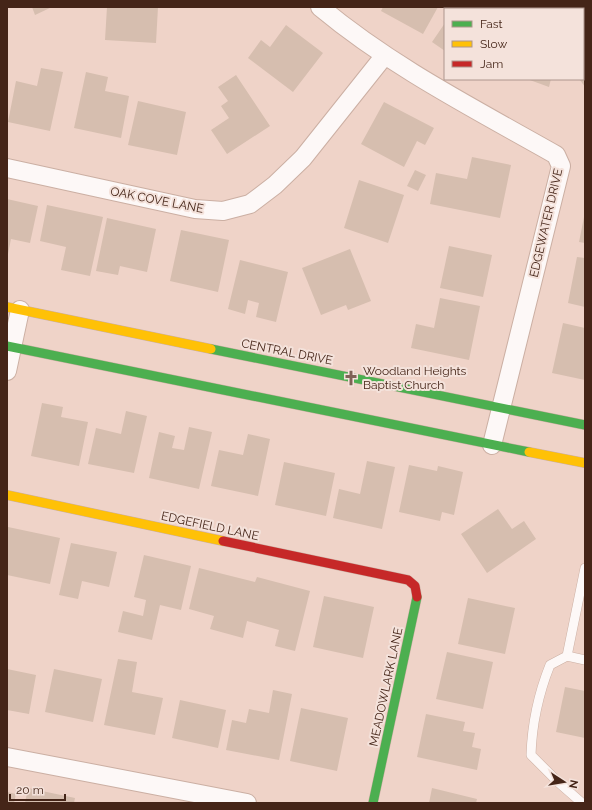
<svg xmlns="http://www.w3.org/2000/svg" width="592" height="810" viewBox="0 0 592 810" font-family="Raleway,sans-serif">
	<rect width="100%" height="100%" fill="#efd3c8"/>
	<path fill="#d6beaf" d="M32,7h20l-17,8z
		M107,7h51l-2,36 -51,-3z
		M383,7h55l-15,27 -42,-23z
		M456,7h6l3,2h-11z
		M445,23v28l-13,-9z
		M286,25l37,28 -30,39 -45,-34 13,-18 9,7z
		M41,68l22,4 -13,59 -42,-9 8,-41 21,5z
		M86,72l22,5 -3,14 24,5 -8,42 -47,-10z
		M236,75l34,51 -43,28 -16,-24 18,-12 -8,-12 7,-5 -10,-14z
		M585,77v10l-5,-7z
		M527,79h24l-2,8z
		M138,101l48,11 -9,43 -49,-10z
		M384,102l50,26 -9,17 -8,-4 -13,26 -43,-23z
		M472,157l39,8 -11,53 -70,-14 6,-31 31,6z
		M415,170l11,5 -8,16 -11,-5z
		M359,180l45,15 -16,48 -44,-15z
		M7,199l31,7 -8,37 -19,-4 -3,15z
		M47,205l56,12 -13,59 -29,-6 5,-23 -26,-6z
		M584,217h1v26l-6,-1z
		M107,218l49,11 -9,43 -27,-6 -2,9 -22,-4z
		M181,230l48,10 -11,52 -48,-11z
		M449,246l43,9 -9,42 -43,-9z
		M350,249l21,52 -23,9 -2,-5 -25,10 -19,-47z
		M577,257l8,1v49l-17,-4z
		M240,260l48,12 -12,50 -20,-5 3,-14 -11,-3 -3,14 -17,-5z
		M440,298l40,8 -11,54 -58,-12 5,-24 18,4z
		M563,323l22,5v52l-33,-7z
		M42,403l21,4 -2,10 27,5 -9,44 -48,-10z
		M126,411l21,5 -13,57 -46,-9 8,-36 25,6z
		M189,427l23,5 -13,57 -50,-11 10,-46 16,4 -3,12 12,2z
		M248,434l22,5 -12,57 -47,-10 8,-36 24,5z
		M367,461l28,6 -13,62 -49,-11 6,-29 21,5z
		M284,462l51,11 -9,43 -51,-11z
		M409,465l28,6 1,-5 25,6 -9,43 -12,-3 -2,9 -41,-9z
		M498,509l14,20 12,-8 12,18 -49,34 -26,-39z
		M8,527l52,11 -10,46 -43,-9v-41z
		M71,543l46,9 -8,35 -27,-6 -4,18 -19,-4z
		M144,555l47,11 -10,44 -21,-5 -8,35 -34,-8 5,-21 20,5 3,-16 -12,-3z
		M199,568l56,14 2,-5 53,14 -15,60 -20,-5 4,-16 -32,-9 -4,17 -33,-9 4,-13 -25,-7z
		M324,596l50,11 -11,51 -50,-11z
		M468,598l47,10 -10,46 -47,-10z
		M447,652l46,10 -10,47 -47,-10z
		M118,659l19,3 -5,30 31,6 -8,37 -51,-10z
		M7,669l29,6 -7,39 -22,-4z
		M54,669l48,10 -9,43 -48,-10z
		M565,687l20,4v47l-29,-6z
		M273,690l19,4 -13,66 -53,-10 6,-30 14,3 3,-14 20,4z
		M180,700l46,10 -8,38 -46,-10z
		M301,708l47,10 -11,53 -47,-10z
		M426,714l39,8 -2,9 12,2 -3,14 9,2 -4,21 -60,-13z
		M28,788l47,10 -1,5h-49z
		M432,788l45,11 -1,4h-47z
		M7,792l9,2 -2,9h-7z"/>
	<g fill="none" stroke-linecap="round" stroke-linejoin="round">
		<defs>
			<path id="lane" d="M585,568l-18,88 18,4
				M567,656l-17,9c-12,30 -18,58 -19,90l27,27 24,21"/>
			<path id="street" d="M320,7c72,60 155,102 236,148l5,11 -69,279
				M7,168l188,41 28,2 27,-7 25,-19 28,-27 82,-103
				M7,371l13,-61
				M7,757l240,46"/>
			<path id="fast" d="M7,346l522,106
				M211,349l374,76
				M373,803l44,-206"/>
			<path id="slow" d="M7,307l204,42
				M529,452l56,11
				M7,495l216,46"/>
			<path id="jam" d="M223,541l185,39 7,6 2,11"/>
		</defs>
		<use href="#lane" stroke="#cbafa3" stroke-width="10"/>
		<use href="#street" stroke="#cbafa3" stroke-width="20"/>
		<use href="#fast" stroke="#cbafa3" stroke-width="10"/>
		<use href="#slow" stroke="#cbafa3" stroke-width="10"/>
		<use href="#jam" stroke="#cbafa3" stroke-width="10"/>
		<use href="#lane" stroke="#fdf8f7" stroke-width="9"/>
		<use href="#street" stroke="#fdf8f7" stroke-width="18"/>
		<use href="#fast" stroke="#4caf50" stroke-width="9"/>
		<use href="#slow" stroke="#ffc107" stroke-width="9"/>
		<use href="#jam" stroke="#c62828" stroke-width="9"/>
	</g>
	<defs>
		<symbol id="church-bare" viewBox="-9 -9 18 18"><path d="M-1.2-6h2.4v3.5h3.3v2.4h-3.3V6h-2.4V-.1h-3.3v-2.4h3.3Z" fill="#806256" stroke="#f4e2db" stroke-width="2.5" paint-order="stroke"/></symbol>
	</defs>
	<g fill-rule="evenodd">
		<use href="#church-bare" x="340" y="367" width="22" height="22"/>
	</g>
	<g text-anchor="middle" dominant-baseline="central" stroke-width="4" stroke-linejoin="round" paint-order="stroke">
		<g font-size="12" fill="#452518" stroke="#f4e2db">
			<text transform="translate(157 200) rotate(11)">OAK COVE LANE</text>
			<text transform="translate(546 223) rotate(-77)">EDGEWATER DRIVE</text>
			<text transform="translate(287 352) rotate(11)">CENTRAL DRIVE</text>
			<text transform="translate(210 526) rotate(12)">EDGEFIELD LANE</text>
			<text transform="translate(386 687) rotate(-78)">MEADOWLARK LANE</text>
		</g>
		<g font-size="12" fill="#452518" stroke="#f4e2db" text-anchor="start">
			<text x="363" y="371">Woodland Heights<tspan x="363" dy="14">Baptist Church</tspan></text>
		</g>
	</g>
	<rect width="592" height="810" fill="none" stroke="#452518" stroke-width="16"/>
	<rect x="444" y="8" width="140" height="72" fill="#f4e2db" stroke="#ae968d"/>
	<rect x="452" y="21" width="20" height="6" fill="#4caf50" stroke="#ae968d"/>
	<text x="480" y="28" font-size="12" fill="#452518">Fast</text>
	<rect x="452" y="41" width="20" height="6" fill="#ffc107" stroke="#ae968d"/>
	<text x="480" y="48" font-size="12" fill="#452518">Slow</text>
	<rect x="452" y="61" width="20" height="6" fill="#c62828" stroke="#ae968d"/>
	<text x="480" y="68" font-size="12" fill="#452518">Jam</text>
	<g transform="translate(564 782) rotate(102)" stroke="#f4e2db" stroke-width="3" paint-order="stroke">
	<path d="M0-3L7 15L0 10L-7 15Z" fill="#452518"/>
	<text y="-6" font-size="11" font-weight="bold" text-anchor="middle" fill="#452518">N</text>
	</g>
	<path d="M10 794v6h55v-6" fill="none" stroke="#452518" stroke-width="2"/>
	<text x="16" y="794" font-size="12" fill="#452518" stroke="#f4e2db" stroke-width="3" paint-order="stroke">20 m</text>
</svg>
